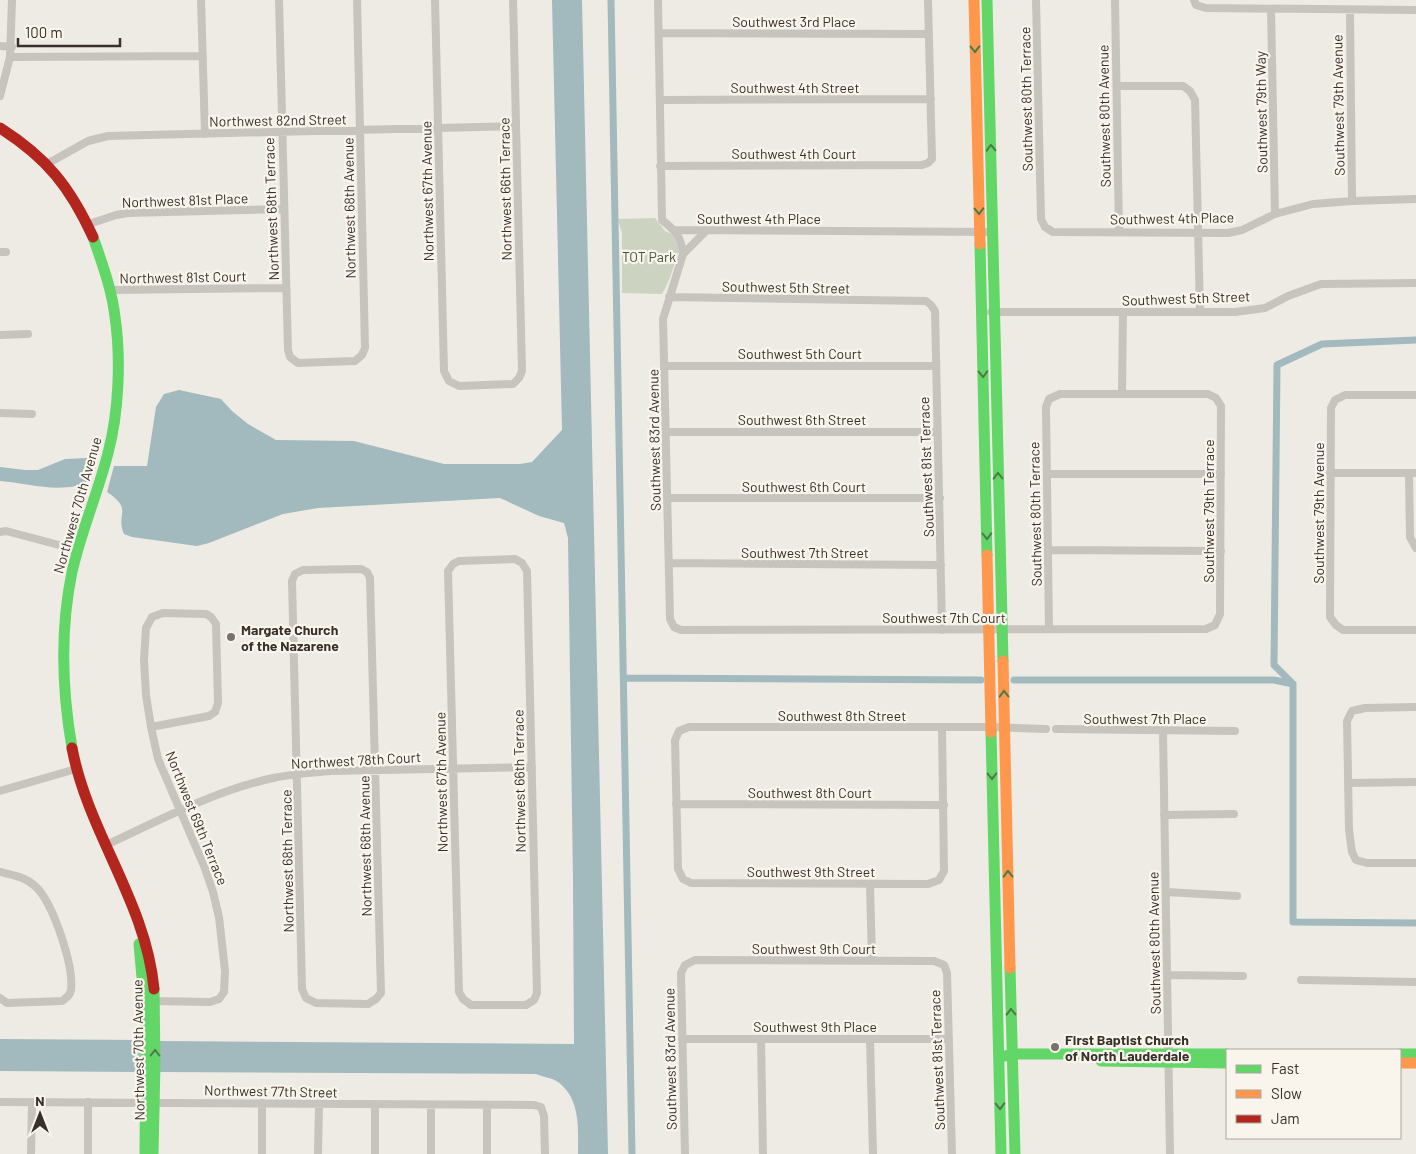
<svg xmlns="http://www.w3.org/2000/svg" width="1416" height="1154" viewBox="0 0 1416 1154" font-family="Barlow,sans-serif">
	<rect width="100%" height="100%" fill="#eeebe4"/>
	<path fill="#ccd3c0" d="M655,218l10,13 9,4 5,16c-5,14 -9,30 -17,43l-40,-1v-60l-4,-14z"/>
	<path fill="#a2b9bd" d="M552,0h30l26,1154h-30c0,-25 3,-55 -20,-72 -5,-4 -15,-5 -22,-8l-377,-2 1,-31 414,3 -1,-164 -5,-342 -4,-15 -25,-7 -39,-18 -182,10 -35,6 -74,29 -12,3 -65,-9 -8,-3c-9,-21 10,-24 -17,-42l7,-26h33l9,-59 8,-13 15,-4 42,9 11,12 16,13 28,16 78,1 90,23h76l12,-2 30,-32z
		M87,458l7,1 -5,22c-26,14 -61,2 -89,0v-14l25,3h13l27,-11z
		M0,1039l140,1v32l-140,-1z"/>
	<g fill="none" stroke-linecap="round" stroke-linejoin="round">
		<path stroke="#a2b9bd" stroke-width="7" d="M611,0l21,1154
			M1416,340l-94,4 -45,21 -3,300 19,19v238l123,1
			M626,678l355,2
			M1014,680h260l19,4"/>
		<path stroke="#c7c3bd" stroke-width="8" d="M201,0l4,134
			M279,0l9,350 2,7 8,6 57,-2 7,-6 3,-7 -8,-348
			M435,0l9,371 5,10 10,5 54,-2 6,-6 3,-7 -9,-371
			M658,0l4,220c14,11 19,16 21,34
			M1036,0l5,219 4,8 8,5 175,1 14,-3 33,-16 38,-10 39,-3 64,-2
			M1115,0l4,232
			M1194,0l2,5 10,3 210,2
			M1271,9l4,205
			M1350,10l2,191
			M659,33l270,1
			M0,46l12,1
			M10,57l193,-1
			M1117,86h66l7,5 5,9 5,212
			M0,96l10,-39 2,-57
			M660,100l271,-1
			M47,164l41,-23 20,-5 408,-10
			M660,166l262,-1 6,-2 4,-4 -4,-159
			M89,224l27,-9 12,-2 156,-4
			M675,230l318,2
			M706,231l-23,23 -20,65 7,300 4,8 7,3 525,-1 9,-4 5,-11 1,-208 -5,-8 -8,-4h-148l-11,5 -3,8 3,222
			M0,252h6
			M110,290l176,-2
			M669,297l257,4 5,4 4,6 7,319
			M991,312h244l30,-4 23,-12 33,-12 95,-1
			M0,335l28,-1
			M665,366h271
			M1122,394l1,-81
			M1416,395h-71l-10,5 -4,8 -1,209 6,8 7,5h73
			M0,413l32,1
			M666,432h271
			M1330,473h86
			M1409,473l1,64 6,11
			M1048,474h173
			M668,498h272
			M0,532l6,-1 72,19
			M1048,550l173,1
			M515,559l7,4 5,8 10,422 -3,7 -8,5h-55l-8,-6 -4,-7 -11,-421 5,-7 6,-3z
			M669,563l272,2
			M361,569l6,3 3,6 11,415 -5,6 -8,5 -52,-1 -10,-5 -4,-9 -10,-408 3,-7 8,-4z
			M1416,707l-51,1 -13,3 -5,10 2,109 3,22 4,8 11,3h49
			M942,728l2,143 -5,9 -11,4 -237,-1 -8,-4 -5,-10 -3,-129 4,-9 10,-4h302l55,2
			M1056,729l179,2
			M1163,731l7,423
			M1348,783l68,-1
			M0,791l76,-22
			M676,804l268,1
			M1164,815l70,-1
			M106,845c54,-25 108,-54 167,-67 19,-4 38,-5 57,-7l202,-4
			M0,872c13,3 25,5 35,14 18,16 39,80 36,104 -1,6 -5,8 -9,11l-55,2 -7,-5
			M870,884l2,76
			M1166,892l71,4
			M1167,975l76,1
			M1301,980l115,2
			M150,1001l60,1 9,-3 5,-7 1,-21 -6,-54 -6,-25 -9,-26 -46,-107 -7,-32 -5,-32 -2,-35 2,-32 6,-11 11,-4 43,1 5,3 5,7 2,79 -3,9 -6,4 -58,11
			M682,1039h267
			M761,1039l2,115
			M870,1039l3,115
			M0,1102l534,3 7,2 3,9 1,38
			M262,1103v51
			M431,1105v49
			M31,1154l1,-52
			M88,1154v-52
			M318,1154l1,-49
			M375,1154v-49
			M487,1154v-49
			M685,1154l-4,-181 4,-8 10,-5 239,1 10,4 3,8 5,181"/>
		<path stroke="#63d668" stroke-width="11" d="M987,0l16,661
			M980,244l7,311
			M991,732l10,422
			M72,748c-10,-58 -12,-118 0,-176 9,-41 26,-79 36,-119 11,-41 13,-95 7,-136 -3,-27 -13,-54 -22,-80
			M139,944l7,78 -1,132
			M1010,968l5,186
			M1400,1054h16
			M1005,1056l7,-2h215
			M1101,1061l126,2
			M153,1154l2,-91 -1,-74"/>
		<path stroke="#ff974d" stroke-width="11" d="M974,0l6,244
			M987,555l4,177
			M1003,661l7,307
			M1400,1063h16"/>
		<path stroke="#b3261e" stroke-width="11" d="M0,128c47,30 70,59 93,109
			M72,748c16,85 74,154 82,241"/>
	</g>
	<defs><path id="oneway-chevron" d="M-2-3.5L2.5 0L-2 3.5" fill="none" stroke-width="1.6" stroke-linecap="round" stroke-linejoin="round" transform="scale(1.25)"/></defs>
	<g stroke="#4b7b46">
		<use href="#oneway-chevron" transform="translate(975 49) rotate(89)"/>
		<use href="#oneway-chevron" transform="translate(991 148) rotate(-92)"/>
		<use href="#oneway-chevron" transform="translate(979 211) rotate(89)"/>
		<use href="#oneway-chevron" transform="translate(983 374) rotate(89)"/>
		<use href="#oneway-chevron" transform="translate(998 476) rotate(-91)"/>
		<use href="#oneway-chevron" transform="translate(987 536) rotate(89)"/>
		<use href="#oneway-chevron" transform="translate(1004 694) rotate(-91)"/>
		<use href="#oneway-chevron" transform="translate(992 776) rotate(89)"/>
		<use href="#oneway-chevron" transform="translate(1008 874) rotate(-91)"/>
		<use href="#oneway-chevron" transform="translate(1011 1012) rotate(-91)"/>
		<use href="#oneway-chevron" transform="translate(155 1053) rotate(-90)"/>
		<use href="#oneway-chevron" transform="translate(1000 1106) rotate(89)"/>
	</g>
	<g fill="#78726c" stroke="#f9f5ed" stroke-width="2">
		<circle cx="231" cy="637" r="5"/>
		<circle cx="1055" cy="1047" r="5"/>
	</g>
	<g text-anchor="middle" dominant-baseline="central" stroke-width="4.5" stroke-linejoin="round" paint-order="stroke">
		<g font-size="14" fill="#38312b" stroke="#f9f5ed">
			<text x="794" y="21">Southwest 3rd Place</text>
			<text x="795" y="87">Southwest 4th Street</text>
			<text transform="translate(1026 99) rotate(-91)">Southwest 80th Terrace</text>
			<text transform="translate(1338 105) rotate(-91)">Southwest 79th Avenue</text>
			<text transform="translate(1261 112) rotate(-91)">Southwest 79th Way</text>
			<text transform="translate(1104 116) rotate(-91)">Southwest 80th Avenue</text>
			<text transform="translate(278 120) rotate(-1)">Northwest 82nd Street</text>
			<text x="794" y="153">Southwest 4th Court</text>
			<text transform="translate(505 189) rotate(-91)">Northwest 66th Terrace</text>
			<text transform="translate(427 191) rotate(-91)">Northwest 67th Avenue</text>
			<text transform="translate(185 200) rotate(-2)">Northwest 81st Place</text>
			<text transform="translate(349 208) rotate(-91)">Northwest 68th Avenue</text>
			<text transform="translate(271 209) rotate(-92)">Northwest 68th Terrace</text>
			<text x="759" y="218">Southwest 4th Place</text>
			<text transform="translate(1172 218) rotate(-1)">Southwest 4th Place</text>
			<text transform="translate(183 277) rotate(-1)">Northwest 81st Court</text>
			<text transform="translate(786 287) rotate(1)">Southwest 5th Street</text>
			<text transform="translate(1186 298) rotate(-2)">Southwest 5th Street</text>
			<text x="800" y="353">Southwest 5th Court</text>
			<text x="802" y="419">Southwest 6th Street</text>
			<text transform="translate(654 440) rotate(-91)">Southwest 83rd Avenue</text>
			<text transform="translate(926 467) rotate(-92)">Southwest 81st Terrace</text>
			<text x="804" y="486">Southwest 6th Court</text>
			<text transform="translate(77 505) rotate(-74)">Northwest 70th Avenue</text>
			<text transform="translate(1208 511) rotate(-90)">Southwest 79th Terrace</text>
			<text transform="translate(1318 513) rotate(-90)">Southwest 79th Avenue</text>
			<text transform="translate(1035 514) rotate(-91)">Southwest 80th Terrace</text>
			<text x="805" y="552">Southwest 7th Street</text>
			<text x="944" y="617">Southwest 7th Court</text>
			<text x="842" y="715">Southwest 8th Street</text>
			<text x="1145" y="718">Southwest 7th Place</text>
			<text transform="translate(356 760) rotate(-3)">Northwest 78th Court</text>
			<text transform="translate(519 781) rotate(-91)">Northwest 66th Terrace</text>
			<text transform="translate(441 782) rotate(-91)">Northwest 67th Avenue</text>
			<text x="810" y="792">Southwest 8th Court</text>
			<text transform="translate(197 818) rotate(68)">Northwest 69th Terrace</text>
			<text transform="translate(365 846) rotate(-91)">Northwest 68th Avenue</text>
			<text transform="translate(287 861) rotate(-91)">Northwest 68th Terrace</text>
			<text x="811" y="871">Southwest 9th Street</text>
			<text transform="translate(1154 943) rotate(-91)">Southwest 80th Avenue</text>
			<text x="814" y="948">Southwest 9th Court</text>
			<text x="815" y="1026">Southwest 9th Place</text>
			<text transform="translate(138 1050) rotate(-91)">Northwest 70th Avenue</text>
			<text transform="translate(670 1059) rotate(-91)">Southwest 83rd Avenue</text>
			<text transform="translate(937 1060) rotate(-92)">Southwest 81st Terrace</text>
			<text transform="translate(271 1091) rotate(1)">Northwest 77th Street</text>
		</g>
		<g font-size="14" fill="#425431" stroke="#f9f5ed">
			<text x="649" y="256">TOT Park</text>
		</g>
		<g font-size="14" font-weight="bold" fill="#38312b" stroke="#f9f5ed" text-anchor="start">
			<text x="241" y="629">Margate Church<tspan x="241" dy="16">of the Nazarene</tspan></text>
			<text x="1065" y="1039">First Baptist Church<tspan x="1065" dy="16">of North Lauderdale</tspan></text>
		</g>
	</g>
	<rect x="1226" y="1049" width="175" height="90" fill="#f9f5ed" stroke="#aca79f"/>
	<rect x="1236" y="1065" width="25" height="8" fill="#63d668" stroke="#aca79f"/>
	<text x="1271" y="1074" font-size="15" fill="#38312b">Fast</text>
	<rect x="1236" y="1090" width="25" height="8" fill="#ff974d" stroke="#aca79f"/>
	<text x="1271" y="1099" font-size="15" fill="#38312b">Slow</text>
	<rect x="1236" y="1115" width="25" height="8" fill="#b3261e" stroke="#aca79f"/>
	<text x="1271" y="1124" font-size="15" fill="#38312b">Jam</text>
	<g transform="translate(40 1114)" stroke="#f9f5ed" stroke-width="4" paint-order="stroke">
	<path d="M0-4L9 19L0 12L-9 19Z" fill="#38312b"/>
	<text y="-8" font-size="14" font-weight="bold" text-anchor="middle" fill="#38312b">N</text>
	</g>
	<path d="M18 38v8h102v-8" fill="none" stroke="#38312b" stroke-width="2.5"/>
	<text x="25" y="38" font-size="15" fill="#38312b" stroke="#f9f5ed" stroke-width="4" paint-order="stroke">100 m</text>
</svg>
